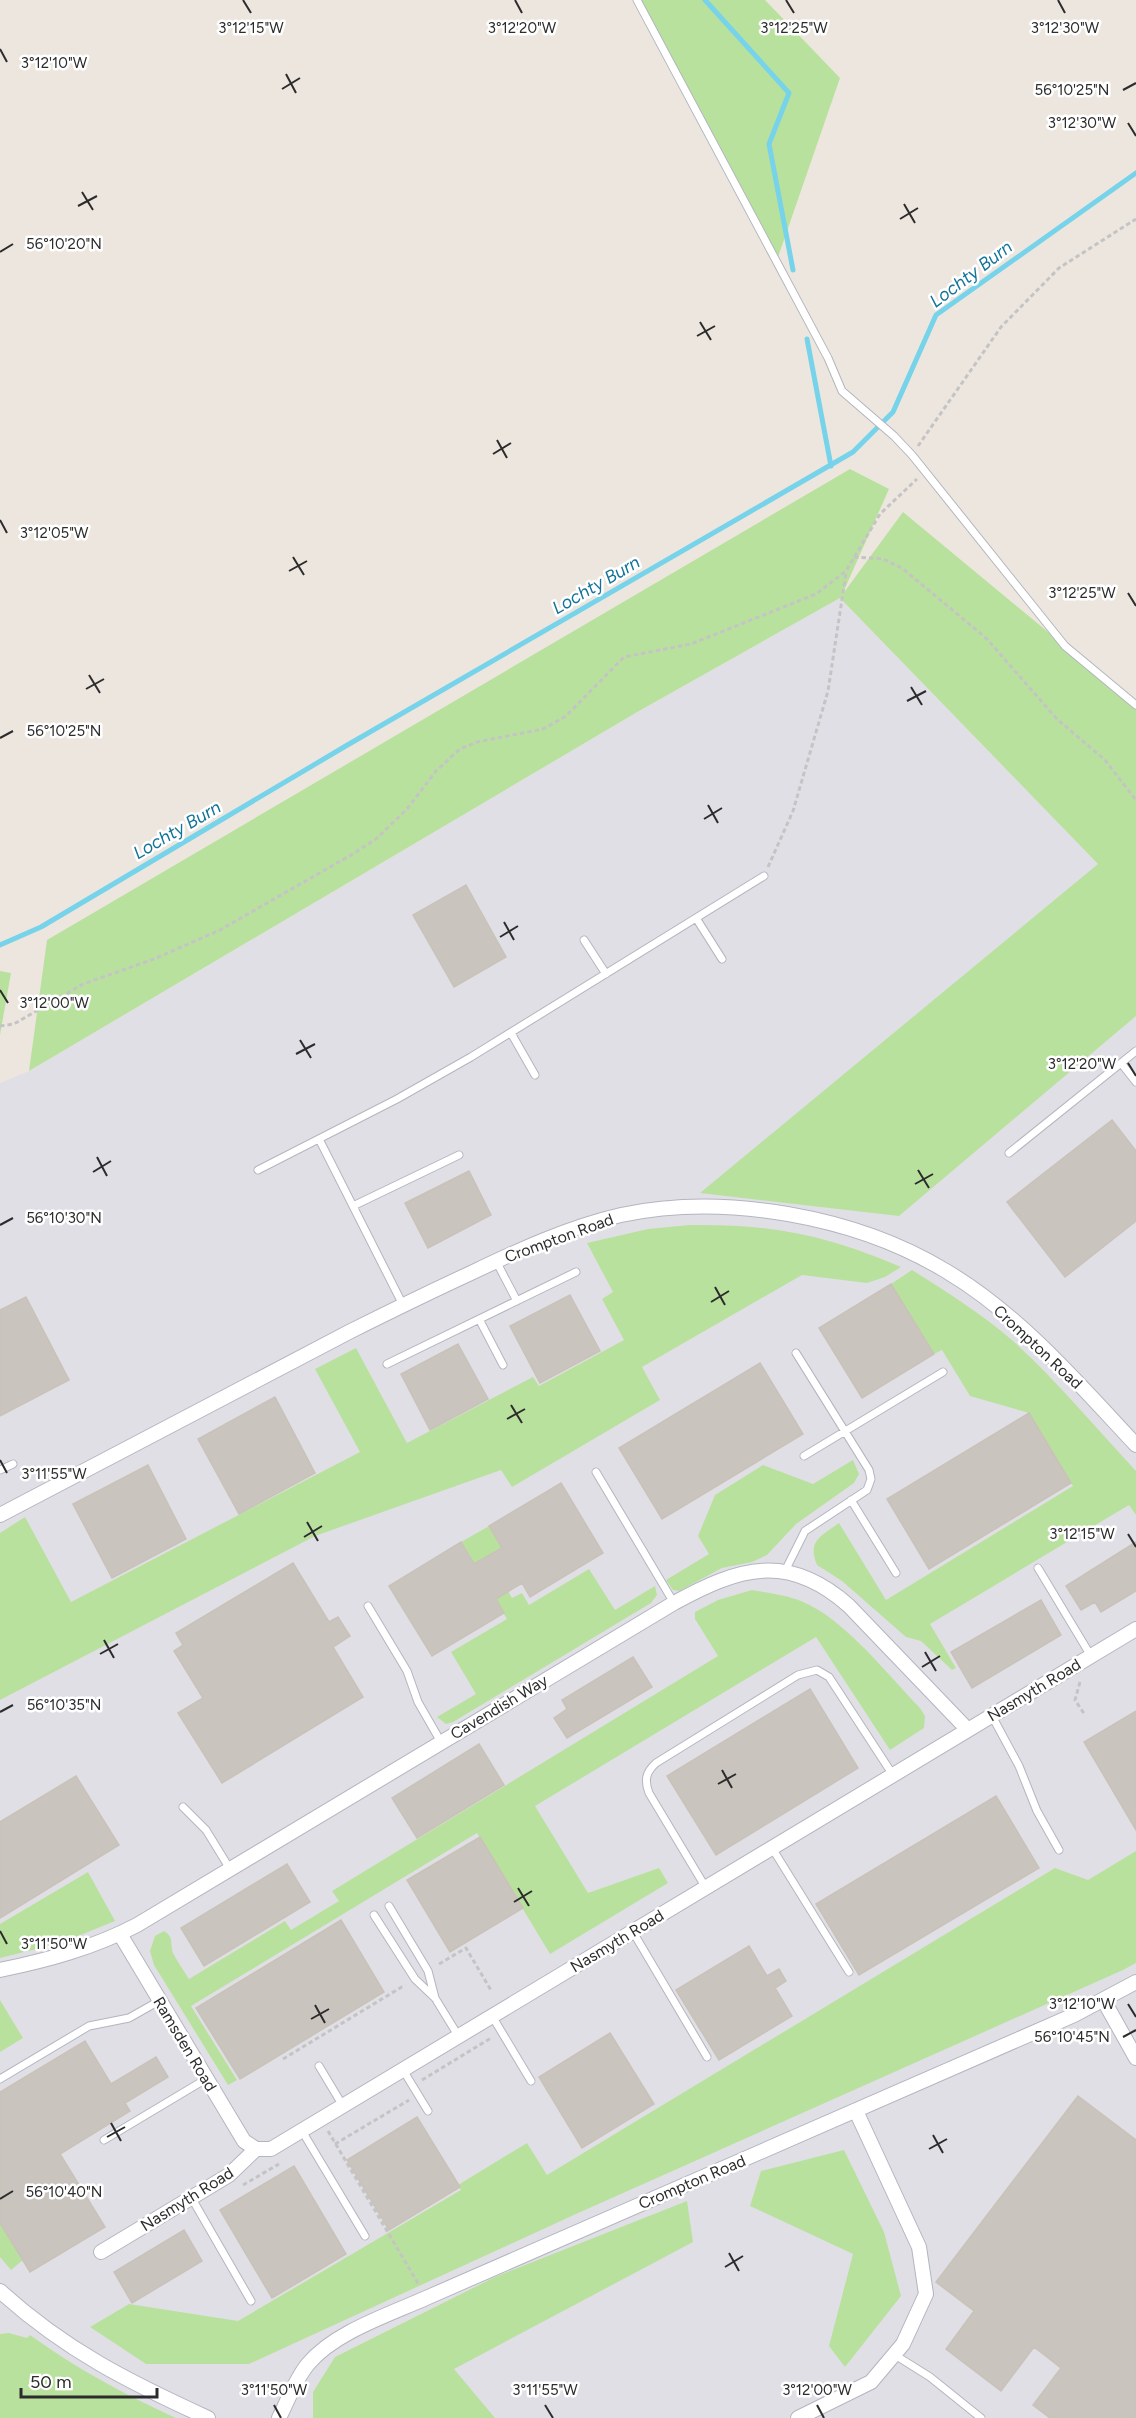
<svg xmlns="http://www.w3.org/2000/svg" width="1136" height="2418" viewBox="0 0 1136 2418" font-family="Figtree,sans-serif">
	<rect width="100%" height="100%" fill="#ede6df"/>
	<path fill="#e1dfe6" d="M840,598l258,266 38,8v1546h-1136v-1335l29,-12 610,-360z"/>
	<path fill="#b9e19e" d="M637,0h128l75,78 -63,182z
		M850,469l39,20 -47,106 61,-83 233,193v311l-237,200 -199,-23 398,-329 -258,-266 -201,113 -610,360 18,-131z
		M0,971l11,2 -11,62z
		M690,1225c82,-1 136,10 211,42l-16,10 -18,6 -65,-8 -160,92 18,33 -148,87 -11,-17 -186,66 -315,164v-167l25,-16 46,85 289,-150 -45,-83 41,-21 51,95 126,-66 6,9 85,-46 -22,-41 11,-7 -26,-49 61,-14z
		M912,1270c35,22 70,44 101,71 44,40 83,87 123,130v44l-7,-10 -199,119 26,44 -4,2 -31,-29 -15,-4 -64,-56 -25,-16c-10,-24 4,-29 22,-42l47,77 187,-114 -44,-73 -59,-17 -28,-46 -8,4 -43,-70z
		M853,1460l6,14 -5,9 -58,41 -29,31 -15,7 -30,6 -43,23 -6,-1 -7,-10 43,-26 -11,-18 17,-41 48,-30 50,19z
		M489,1526l13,22 -14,9 24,41 10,-5 7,12 60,-36 26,41 40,-24 2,9 -6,8 -198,119 -7,2 -9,-7 39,-23 -25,-42 56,-33 -46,-77z
		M752,1590c17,3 34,5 49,11 43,17 87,74 119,107l5,8 -1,12 -34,22 -74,-113 -281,169 53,87 71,-25 9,15 -118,71 -73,-121 -286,173 46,74 -9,5 -74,-120 -4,-14 5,-15 9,-5c10,6 6,12 9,22 4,8 11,18 16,26l96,-58 6,9 48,-29 -7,-10 386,-235 -23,-37v-7l23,-12z
		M1136,1851v112l-13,7 -547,244 -327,150h-103l-56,-37 39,-23 109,17 223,-131 -3,-5 69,-42 20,32 508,-307 33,12z
		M88,1872l27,49 -54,22 -61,15v-34z
		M0,2000l23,38 -23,14z
		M844,2150l40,82 17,64 -56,71 -16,-21 24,-92 -103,-48 11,-35z
		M687,2201l6,41 -239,127 41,49h-182v-26l22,-35 160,-80z
		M0,2221l23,39 -12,10 -11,-13z
		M9,2333l18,5 3,-3c47,34 94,59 146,83h-176v-84z"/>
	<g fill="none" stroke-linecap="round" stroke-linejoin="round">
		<path stroke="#77d3ea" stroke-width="5" d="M705,0l84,93 -20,51 24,126
			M807,339l24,127
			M0,945l41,-18 303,-180 509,-295 40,-40 43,-97 200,-142"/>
	</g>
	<path fill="#c9c4bd" stroke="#c9c2b8" stroke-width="1.5" d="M466,885l40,72 -52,30 -41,-72z
		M1112,1120l24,31v70l-71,56 -58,-75z
		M469,1171l22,44 -63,33 -23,-45z
		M891,1284l43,70 -72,44 -43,-70z
		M570,1295l30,56 -60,32 -30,-57z
		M26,1297l43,83 -69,36v-106z
		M458,1344l30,55 -58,31 -29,-56z
		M760,1363l43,71 -141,85 -43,-71z
		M275,1397l40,76 -76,41 -41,-75z
		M1029,1413l42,70 -142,86 -42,-70z
		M148,1465l38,74 -74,39 -39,-74z
		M561,1483l42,70 -73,44 -8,-14 -26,16 8,14 -72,43 -43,-70 72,-44 13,22 28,-16 -13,-22z
		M1136,1542v49l-35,21 -6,-10 -14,8 -15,-24z
		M293,1563l36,59 9,-5 12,19 -17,11 30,50 -141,86 -44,-70 25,-15 -29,-47 9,-6 -7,-12z
		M1041,1600l20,35 -89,53 -21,-36z
		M633,1657l19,30 -85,51 -13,-20 13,-9 -5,-9z
		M810,1689l48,79 -142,87 -49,-79z
		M1136,1711v119l-52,-88z
		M479,1744l25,41 -87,53 -25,-40z
		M76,1776l43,69 -119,73v-96z
		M996,1796l43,72 -180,107 -43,-71z
		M480,1837l43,71 -73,44 -43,-72z
		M287,1864l23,38 -106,64 -23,-38z
		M341,1920l43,72 -144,87 -44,-71z
		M749,1946l18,30 12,-7 7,12 -11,7 17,28 -73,44 -43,-70z
		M610,2033l44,71 -72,44 -43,-71z
		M85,2041l26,43 45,-27 12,20 -43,26 5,8 -70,43 45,73 -75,45 -30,-49v-131z
		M1078,2096l58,44v278h-86l-17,-13 28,-37 -27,-21 -33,44 -55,-42 28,-38 -38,-29z
		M417,2117l43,70 -71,43 -42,-70z
		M294,2166l52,88 -74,44 -52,-88z
		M184,2230l18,31 -70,42 -18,-31z"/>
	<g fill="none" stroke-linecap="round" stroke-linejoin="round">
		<defs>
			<path id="lane" d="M637,0l191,358 14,33 52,45 18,19 153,191 71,59
				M696,918l26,41
				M584,940l22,34
				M511,1033l24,42
				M1121,1063l15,19
				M319,1139l84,166
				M1009,1153l127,-102
				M258,1170l139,-71 74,-42 293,-181
				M353,1206l106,-51
				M496,1261l21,40
				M479,1319l24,46
				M387,1364l189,-92
				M804,1456l139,-84
				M0,1470l13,-6
				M596,1472l78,131
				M851,1500l45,73
				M1038,1568l53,88
				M784,1573l21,-42 62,-41 4,-11 -2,-9 -73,-117
				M368,1606l39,65 11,31 23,40
				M992,1716l27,50 18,45 22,39
				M183,1807l23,23 24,39
				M772,1848l77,124
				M706,1888l-57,-95c-5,-13 -3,-21 7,-30l142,-88 19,-5 12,7 64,98
				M389,1906l39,65 7,27
				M374,1915l41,64 20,19 24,39
				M633,1932l74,125
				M492,2016l39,65
				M319,2066l24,40
				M403,2070l25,41
				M0,2079l89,-53 40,-8 30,-17
				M302,2131l63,105
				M104,2140l102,-61
				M191,2197l60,104
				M895,2355l35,22 51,41"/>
			<path id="street" d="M0,1515c116,-61 232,-122 349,-183 40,-20 81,-40 122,-59 48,-23 98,-46 150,-58 104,-22 234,1 325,56 74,44 132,112 190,174
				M120,1934l124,207 12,8h15l865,-520
				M0,1970c48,-10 93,-22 137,-45l537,-322c65,-36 114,-51 175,3l119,124
				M1104,2001l32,57
				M101,2252l128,-77 27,-26
				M0,2291c65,59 129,91 208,127
				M279,2418c9,-18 16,-38 29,-54 27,-32 80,-49 118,-66l648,-283 62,-33
				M798,2418l73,-36 32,-38 23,-50 -7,-47 -63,-136"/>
		</defs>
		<use href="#lane" stroke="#b2b6bf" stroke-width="9"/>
		<use href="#street" stroke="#b2b6bf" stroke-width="16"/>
		<path stroke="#c4c4c4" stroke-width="3" stroke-dasharray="4.5 3" stroke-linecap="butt" d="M918,446l83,-119 58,-59 77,-49
			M854,557l29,2 19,9 84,70 71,81 48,41 31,40
			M768,867l25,-56 35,-120 18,-118
			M0,1026l14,-2 69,-40 71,-25 66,-29 131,-75 25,-16 31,-30 29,-38 24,-22 17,-7 66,-13 23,-13 58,-59 67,-13 125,-50 30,-23 34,-57 37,-35
			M1080,1682l-5,18 10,15
			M439,1964l27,-16 26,44
			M283,2059l122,-74
			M422,2080l69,-42
			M328,2131l91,154
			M335,2144l74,-44
			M243,2185l36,-21"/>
		<use href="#lane" stroke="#fff" stroke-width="7"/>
		<use href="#street" stroke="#fff" stroke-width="14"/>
	</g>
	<path fill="none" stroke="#2c2c2c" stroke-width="2" d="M243,0l8,13M515,0l7,13M786,0l8,13M1058,0l7,13M0,49l7,13M286,74l10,19M282,89l18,-11M1123,90l13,-7M1128,123l8,13M82,192l11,18M904,204l11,19M78,206l19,-10M900,219l18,-11M0,252l13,-8M700,322l11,18M697,336l18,-10M497,440l10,18M493,454l18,-11M0,520l7,13M293,557l11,18M289,571l18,-10M1128,593l8,13M89,675l11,18M911,687l11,18M86,689l18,-10M907,701l19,-10M0,738l13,-7M708,805l10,18M704,819l18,-11M504,922l10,18M500,937l18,-11M0,990l8,13M300,1040l11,18M296,1054l19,-10M1128,1063l8,13M97,1157l10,19M918,1170l11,18M93,1172l18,-11M915,1184l18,-10M0,1225l13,-7M715,1287l10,18M711,1302l18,-11M511,1405l11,18M507,1419l18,-10M0,1460l7,13M307,1522l11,19M1128,1534l8,13M304,1537l18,-11M104,1640l10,18M925,1652l11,19M100,1654l18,-10M922,1667l18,-11M0,1712l13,-7M722,1770l10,18M718,1784l18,-10M518,1888l11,18M514,1902l18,-11M0,1931l7,13M1128,2004l8,13M315,2005l10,18M311,2019l18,-10M1123,2037l13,-7M111,2123l10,18M933,2135l10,18M107,2137l18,-10M929,2149l18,-10M0,2199l13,-8M729,2253l10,18M725,2267l18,-11M274,2405l7,13M545,2405l8,13M817,2405l7,13"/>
	<g text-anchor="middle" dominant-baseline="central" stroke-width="5" stroke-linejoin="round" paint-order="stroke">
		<g font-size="16" fill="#2c2c2c" stroke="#fff">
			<text transform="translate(559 1238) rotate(-20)">Crompton Road</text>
			<text transform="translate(1038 1347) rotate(43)">Crompton Road</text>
			<text transform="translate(1034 1690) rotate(-31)">Nasmyth Road</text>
			<text transform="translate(499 1707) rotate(-31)">Cavendish Way</text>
			<text transform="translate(617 1941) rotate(-31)">Nasmyth Road</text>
			<text transform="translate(185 2044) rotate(59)">Ramsden Road</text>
			<text transform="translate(692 2182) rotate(-23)">Crompton Road</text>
			<text transform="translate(187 2199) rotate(-32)">Nasmyth Road</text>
		</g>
		<g font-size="18" font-style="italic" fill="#137499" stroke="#fff">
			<text transform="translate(971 274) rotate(-37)">Lochty Burn</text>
			<text transform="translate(596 585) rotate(-30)">Lochty Burn</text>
			<text transform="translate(177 830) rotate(-30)">Lochty Burn</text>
		</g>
	</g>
	<g font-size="15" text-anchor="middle" fill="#2c2c2c" stroke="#fff" stroke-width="5" stroke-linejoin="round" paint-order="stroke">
		<text x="251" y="33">3°12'15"W</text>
		<text x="1065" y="33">3°12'30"W</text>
		<text x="522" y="33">3°12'20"W</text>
		<text x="794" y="33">3°12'25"W</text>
		<text x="54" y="68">3°12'10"W</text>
		<text x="1072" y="95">56°10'25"N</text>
		<text x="1082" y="128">3°12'30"W</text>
		<text x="64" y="249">56°10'20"N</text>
		<text x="54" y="538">3°12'05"W</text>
		<text x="1082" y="598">3°12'25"W</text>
		<text x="64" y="736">56°10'25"N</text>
		<text x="54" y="1008">3°12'00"W</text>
		<text x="1082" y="1069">3°12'20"W</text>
		<text x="64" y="1223">56°10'30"N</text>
		<text x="54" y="1479">3°11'55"W</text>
		<text x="1082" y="1539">3°12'15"W</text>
		<text x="64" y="1710">56°10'35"N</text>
		<text x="54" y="1949">3°11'50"W</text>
		<text x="1082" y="2009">3°12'10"W</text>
		<text x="1072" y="2042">56°10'45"N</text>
		<text x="64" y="2197">56°10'40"N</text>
		<text x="274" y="2395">3°11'50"W</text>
		<text x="545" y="2395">3°11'55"W</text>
		<text x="817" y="2395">3°12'00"W</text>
	</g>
	<path d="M21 2388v9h136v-9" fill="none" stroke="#2c2c2c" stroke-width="3"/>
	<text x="30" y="2388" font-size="18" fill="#2c2c2c" stroke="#ffffff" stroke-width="4.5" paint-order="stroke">50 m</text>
</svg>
